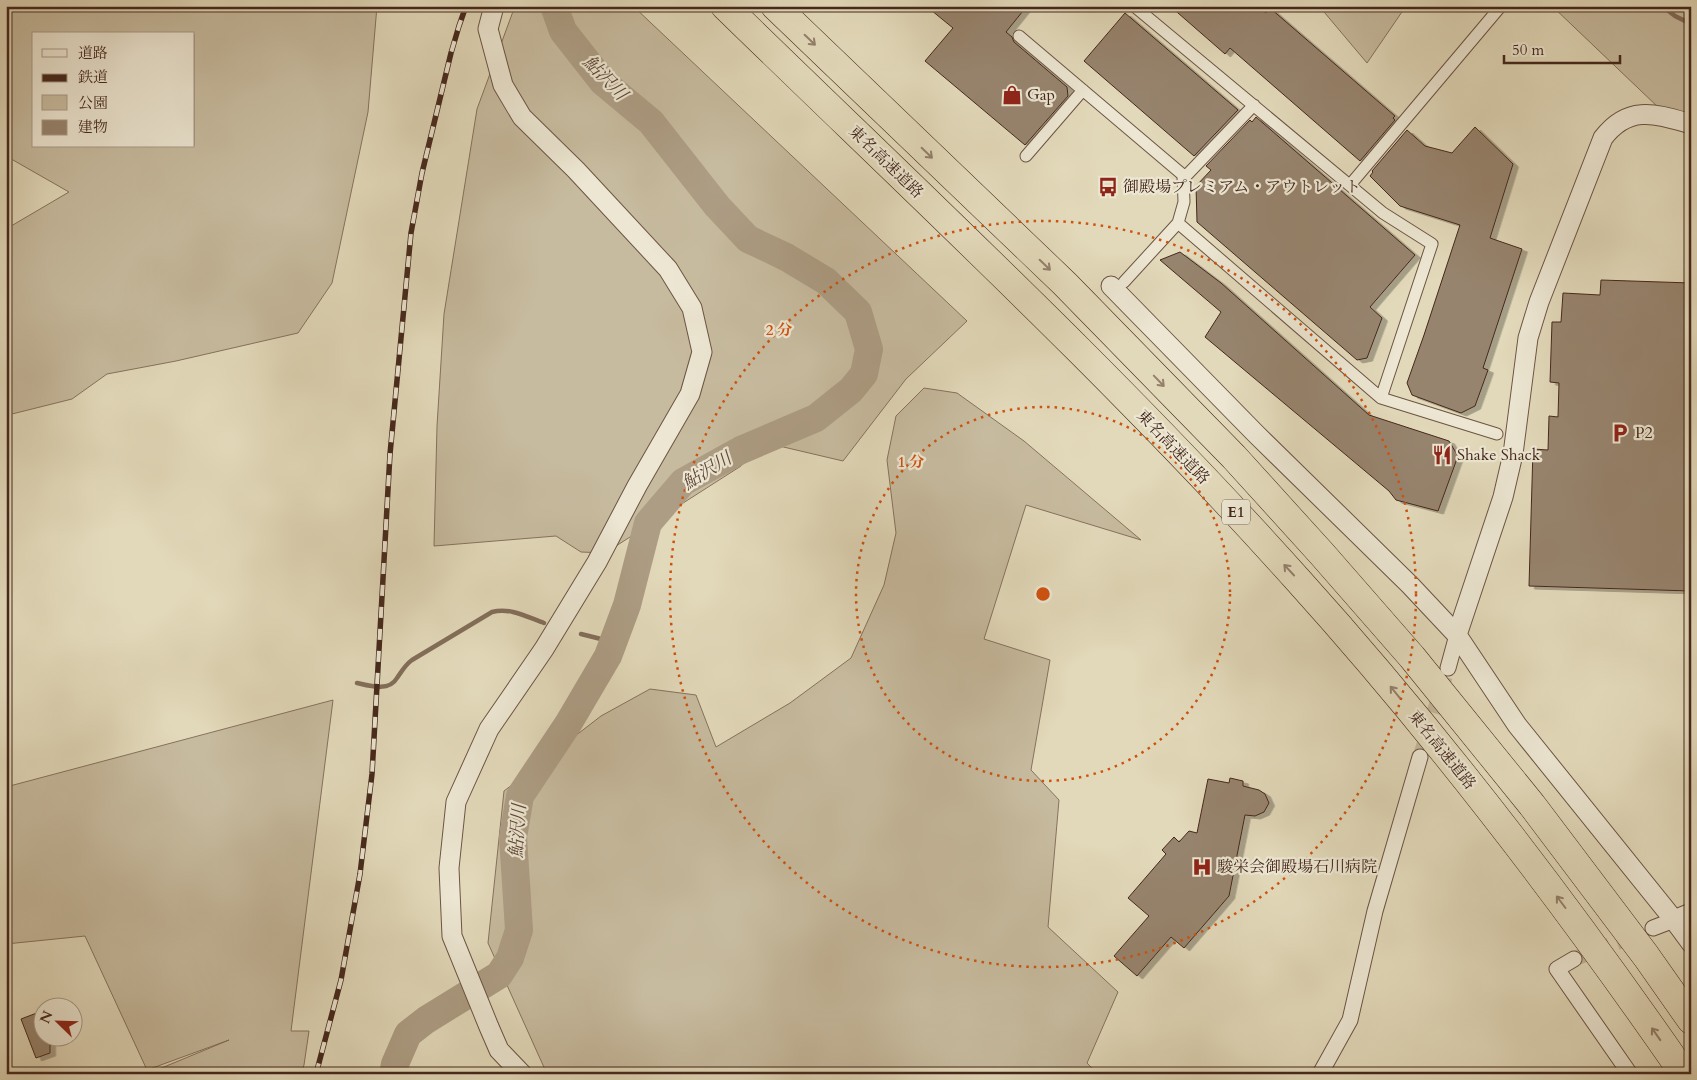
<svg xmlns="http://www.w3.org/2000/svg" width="1697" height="1080" viewBox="0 0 1697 1080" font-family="Cardo,'Noto Serif JP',serif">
	<defs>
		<filter id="shadow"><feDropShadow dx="5.5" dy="3" stdDeviation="0" flood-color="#0004"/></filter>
	</defs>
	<rect width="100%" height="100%" fill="#e2d9ba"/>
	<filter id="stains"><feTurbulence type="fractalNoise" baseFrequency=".004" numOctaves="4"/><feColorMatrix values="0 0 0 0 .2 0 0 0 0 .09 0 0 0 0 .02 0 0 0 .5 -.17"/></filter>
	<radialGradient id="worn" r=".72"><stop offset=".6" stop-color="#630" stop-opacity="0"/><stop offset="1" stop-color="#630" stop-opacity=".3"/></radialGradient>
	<path fill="#c7bb9f" stroke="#86725e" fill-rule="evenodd" d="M6,6h371l-9,106 -36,171 -34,50 -122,28 -69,13 -35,25 -60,15 -6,-12v-173l63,-37 -63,-36zM34,34h160v112h-160z
		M515,6h118l334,315 -61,58 -63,82 -85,-20 -17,25 -136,87 -24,-1 -25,-16 -122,10 3,-120 7,-112 33,-205z
		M1319,6h87l-39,57z
		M1552,6h139v123l-31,-20z
		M924,388l33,5 67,48 117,99 -115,-35 -42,134 66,21 -19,110 28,30 -11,127 70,65 -31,71 11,11h-551l-59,-131 16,-152 97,-75 49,-27 46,6 20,52 74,-44 61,-45 33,-73 12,-52 -9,-73 9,-44z
		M333,700l-42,331h18l-5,34 -3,9h-154l82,-34 -82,30 -62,-134 -79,8v-157z"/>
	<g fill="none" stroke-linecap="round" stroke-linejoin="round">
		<path stroke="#836e5a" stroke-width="4.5" d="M1662,6l13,10 16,8
			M581,634l32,8
			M357,683c13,3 32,9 40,-5 5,-7 8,-13 15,-18l80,-48c18,-5 35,5 52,11"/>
		<path stroke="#ad9d84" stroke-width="28" d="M393,1074l2,-10 13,-30 18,-14 73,-45 11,-17 9,-28 -6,-93 7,-41 48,-72 40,-68 19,-51 21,-82 35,-41 58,-32 75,-32 35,-28 13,-16 5,-25 -11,-37 -32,-31 -40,-24 -38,-18 -31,-33 -66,-84 -48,-40 -40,-51 -9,-25"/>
	</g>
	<path fill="#97846e" stroke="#45281c" filter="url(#shadow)" d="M926,6h101l-21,26 6,5 2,5 53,45 1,9 -43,49 -100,-84 28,-33z
		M1170,6h88l8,7 4,-5 125,108 -2,2 2,2 -35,41 -130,-113 -5,6z
		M1125,13l113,97 -44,46 -110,-95z
		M1256,117l159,138 -45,52 12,11 -15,40 -10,2 -160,-138 -1,-36 15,-16 -5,-4 44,-46 2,2z
		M1475,127l38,37 -23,74 32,11 -39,119 5,2 -13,36 -14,7 -49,-18 -5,-12 17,-48 36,-110 -60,-19 -30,-30 3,-4 -1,-1 35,-41 18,16 27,7z
		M1180,252l41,31 148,132 80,26 9,15 -20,55 -42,-11 -7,-9 -184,-154 16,-25 -61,-52z
		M1601,280l90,3v308l-162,-5 4,-137 15,1 1,-34 9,1 1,-34 -9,-1 2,-60h9l2,-29 37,2z
		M1230,778l13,3v5l16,4 6,4 4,9 -5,9 -9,4 -10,-1 -16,81 -45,52 -13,-11 -34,39 -23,-20 35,-40 -21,-18 38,-44 -4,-4 12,-13 5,5 10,-11 8,2 11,-54 21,4z
		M42,1011v27h8v15l-14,5 -15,-39z"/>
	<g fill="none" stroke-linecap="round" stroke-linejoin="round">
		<path stroke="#c3b69a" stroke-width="15" stroke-dasharray="15 8" stroke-linecap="butt" d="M1420,757l28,-89
			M1574,959l62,-24"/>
		<defs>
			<path id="pedestrian" d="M1134,6l249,207 49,31 -51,154
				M1019,36l164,139 1,27 -6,21 203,175 116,36
				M1026,156l57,-66
				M1183,179l71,-74
				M1350,185l151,-179
				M1124,282l54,-59"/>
			<path id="minor" d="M1448,668l9,-33
				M1653,928l21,-8
				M1574,959l-17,10 73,105
				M1320,1074l30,-54 25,-109 45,-154"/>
			<path id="tertiary" d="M494,6l-6,23 15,56 19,32 54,53 92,99 24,39 10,44 -12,42 -53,92 -40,76 -53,87 -55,80 -33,73 -7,66 3,68 37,91 10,23 23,24
				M1111,286l145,148 154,151 47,50 60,90 157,195 17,23
				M1457,635l46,-138 10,-43 15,-116 11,-36 64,-164c26,-34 53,-24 88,-14
				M1674,920l17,-7"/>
			<path id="motorway" d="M725,6c193,188 392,372 572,573 140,155 268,323 387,495
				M775,6l290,278 169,173 88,97 90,103 120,148 114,151 45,64"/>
		</defs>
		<use href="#pedestrian" stroke="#6c5444" stroke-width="13"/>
		<use href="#minor" stroke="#6c5444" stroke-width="17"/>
		<use href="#tertiary" stroke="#6c5444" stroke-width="21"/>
		<use href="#motorway" stroke="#45281c" stroke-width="29"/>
		<use href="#pedestrian" stroke="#ece6d2" stroke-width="11"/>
		<use href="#minor" stroke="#ece6d2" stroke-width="15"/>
		<use href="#tertiary" stroke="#ece6d2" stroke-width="19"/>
		<use href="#motorway" stroke="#e2d9ba" stroke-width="28"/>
		<defs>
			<path id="rail" d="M316,1074l25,-94 19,-106 12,-100 18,-320 21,-221 11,-60 29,-120 8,-27 7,-20"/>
		</defs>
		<use href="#rail" stroke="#45281c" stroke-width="5.5"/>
		<use href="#rail" stroke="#ece6d2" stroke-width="4" stroke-dasharray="11" stroke-linecap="butt"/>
	</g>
	<defs><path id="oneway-shaft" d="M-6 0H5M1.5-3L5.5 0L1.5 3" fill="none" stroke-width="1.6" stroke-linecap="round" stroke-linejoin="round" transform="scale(1.25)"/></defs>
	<g stroke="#94806b">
		<use href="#oneway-shaft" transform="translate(810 40) rotate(44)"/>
		<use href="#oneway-shaft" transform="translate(927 153) rotate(44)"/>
		<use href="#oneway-shaft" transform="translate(1045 265) rotate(44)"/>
		<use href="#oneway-shaft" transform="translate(1159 381) rotate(46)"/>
		<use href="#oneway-shaft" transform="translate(1289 570) rotate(-133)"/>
		<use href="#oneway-shaft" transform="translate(1395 692) rotate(-129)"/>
		<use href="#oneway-shaft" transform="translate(1561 902) rotate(-127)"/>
		<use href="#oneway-shaft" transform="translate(1656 1034) rotate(-125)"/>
	</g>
	<g fill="none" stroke="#d0520e" stroke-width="2.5" stroke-dasharray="2.5 5">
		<circle cx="1043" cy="594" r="187"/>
		<circle cx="1043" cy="594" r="373"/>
	</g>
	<defs>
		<symbol id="shop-bare" viewBox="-9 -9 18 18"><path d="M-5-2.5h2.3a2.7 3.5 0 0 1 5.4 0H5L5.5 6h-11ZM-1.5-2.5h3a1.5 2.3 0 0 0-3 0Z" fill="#8f2418" stroke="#ece6d2" stroke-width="2.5" paint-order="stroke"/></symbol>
		<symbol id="bus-bare" viewBox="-9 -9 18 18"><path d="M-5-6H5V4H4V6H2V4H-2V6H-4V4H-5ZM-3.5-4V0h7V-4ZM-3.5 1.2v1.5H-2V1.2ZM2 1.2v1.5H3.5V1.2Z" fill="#8f2418" stroke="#ece6d2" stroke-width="2.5" paint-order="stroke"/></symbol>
		<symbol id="parking-bare" viewBox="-9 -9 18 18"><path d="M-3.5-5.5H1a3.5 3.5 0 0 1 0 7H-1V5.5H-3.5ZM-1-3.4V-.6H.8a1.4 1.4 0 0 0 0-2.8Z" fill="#8f2418" stroke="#ece6d2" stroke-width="2.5" paint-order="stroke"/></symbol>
		<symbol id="restaurant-bare" viewBox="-9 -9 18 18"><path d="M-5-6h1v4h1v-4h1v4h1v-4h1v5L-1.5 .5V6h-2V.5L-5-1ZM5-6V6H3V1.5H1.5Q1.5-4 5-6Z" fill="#8f2418" stroke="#ece6d2" stroke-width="2.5" paint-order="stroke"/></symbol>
		<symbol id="hospital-bare" viewBox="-9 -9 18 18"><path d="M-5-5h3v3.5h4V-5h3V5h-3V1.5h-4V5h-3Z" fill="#8f2418" stroke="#ece6d2" stroke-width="2.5" paint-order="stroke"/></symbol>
	</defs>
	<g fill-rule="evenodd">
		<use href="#shop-bare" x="998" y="81" width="28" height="28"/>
		<use href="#bus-bare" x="1094" y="173" width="28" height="28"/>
		<use href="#parking-bare" x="1606" y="419" width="28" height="28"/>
		<use href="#restaurant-bare" x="1428" y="441" width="28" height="28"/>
		<use href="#hospital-bare" x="1188" y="853" width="28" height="28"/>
	</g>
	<g text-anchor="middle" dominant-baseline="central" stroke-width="4.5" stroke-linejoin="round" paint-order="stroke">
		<rect fill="#ece6d2" stroke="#776153" stroke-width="1" x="1222" y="499.5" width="28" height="25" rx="4"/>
		<g font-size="15" font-weight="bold" fill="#45281c">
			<text x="1236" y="512">E1</text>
		</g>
		<g font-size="16" fill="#45281c" stroke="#ece6d2" text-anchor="start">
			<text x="1027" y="95">Gap</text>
			<text x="1123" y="187">御殿場プレミアム・アウトレット</text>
			<text x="1635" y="433">P2</text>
			<text x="1457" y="455">Shake Shack</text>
			<text x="1217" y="867">駿栄会御殿場石川病院</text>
		</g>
		<g font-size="16" fill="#45281c" stroke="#ece6d2">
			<text transform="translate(886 162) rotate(44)">東名高速道路</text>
			<text transform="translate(1173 447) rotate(46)">東名高速道路</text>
			<text transform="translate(1442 750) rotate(51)">東名高速道路</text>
		</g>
		<g font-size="18" font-style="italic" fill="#5f4536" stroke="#ece6d2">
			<text transform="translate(605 78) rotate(46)">鮎沢川</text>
			<text transform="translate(707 471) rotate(-32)">鮎沢川</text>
			<text transform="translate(518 831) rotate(-86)">鮎沢川</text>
		</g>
	</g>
	<circle cx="1043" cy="594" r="8" fill="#d0520e" stroke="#ece6d2" stroke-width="2.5"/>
	<g font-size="15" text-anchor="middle" font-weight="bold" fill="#d0520e" stroke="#ece6d2" stroke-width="4.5" stroke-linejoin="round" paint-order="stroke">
		<text x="779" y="335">2 分</text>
		<text x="911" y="467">1 分</text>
	</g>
	<rect width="1697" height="1080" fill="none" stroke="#e2d9ba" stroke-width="25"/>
	<rect x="8" y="8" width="1682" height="1065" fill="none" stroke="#45281c" stroke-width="2.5"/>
	<rect x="12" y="12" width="1672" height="1055" fill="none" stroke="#45281c"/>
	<rect x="32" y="32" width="162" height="115" fill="#ece6d2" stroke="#a99a89"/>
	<rect x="42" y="49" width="25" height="8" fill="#ece6d2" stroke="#a99a89"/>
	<text x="78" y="58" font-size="15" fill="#45281c">道路</text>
	<rect x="42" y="74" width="25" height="8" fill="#45281c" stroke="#a99a89"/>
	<text x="78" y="82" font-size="15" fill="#45281c">鉄道</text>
	<rect x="42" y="95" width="25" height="15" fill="#c7bb9f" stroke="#a99a89"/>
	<text x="78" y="108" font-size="15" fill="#45281c">公園</text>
	<rect x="42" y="120" width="25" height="15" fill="#97846e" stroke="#a99a89"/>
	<text x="78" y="132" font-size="15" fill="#45281c">建物</text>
	<g transform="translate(58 1022) rotate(293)"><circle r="24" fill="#ece6d2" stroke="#a99a89"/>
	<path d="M0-4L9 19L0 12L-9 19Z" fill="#8f2418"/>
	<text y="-8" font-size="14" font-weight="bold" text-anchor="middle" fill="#45281c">N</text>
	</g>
	<path d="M1504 55v8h116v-8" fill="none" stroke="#45281c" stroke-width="2.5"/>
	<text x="1512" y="55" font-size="15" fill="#45281c" stroke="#ece6d2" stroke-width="4" paint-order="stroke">50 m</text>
	<rect width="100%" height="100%" filter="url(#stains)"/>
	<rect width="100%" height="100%" fill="url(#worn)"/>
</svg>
